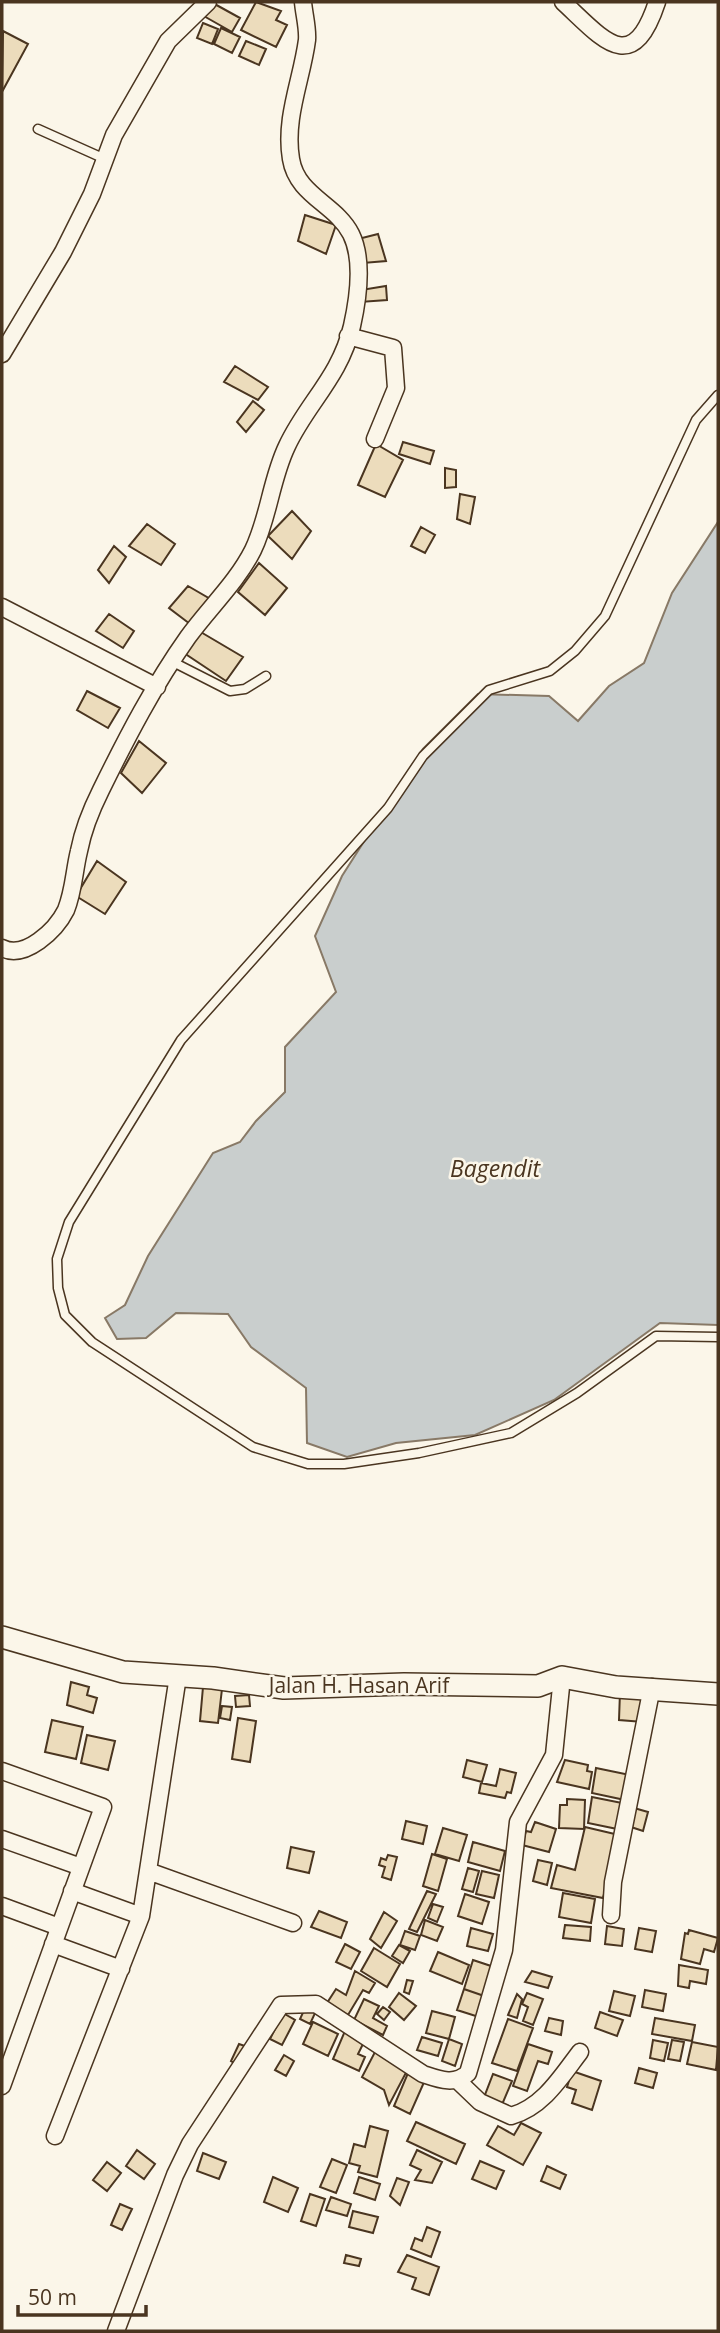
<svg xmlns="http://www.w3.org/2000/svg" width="720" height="2333" viewBox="0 0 720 2333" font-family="'Open Sans',sans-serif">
	<rect width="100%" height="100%" fill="#fbf6e9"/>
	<path fill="#c9cecd" stroke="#887966" stroke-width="2" d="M718,522v803l-58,-2 -106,77 -79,35 -79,8 -49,14 -40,-14 -1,-55 -55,-41 -23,-33 -52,-1 -30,25 -29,1 -12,-21 20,-13 23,-49 65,-103 27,-11 16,-21 29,-29v-45l51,-55 -21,-56 27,-60 81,-127 55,-55 71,2 29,25 31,-35 35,-23 28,-70z"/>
	<path fill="#ecdcbc" stroke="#4a3520" stroke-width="2" d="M211,2l29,16 -8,14 -30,-17z
		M256,2l25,9 -5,9 11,5 -11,22 -35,-17z
		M203,23l15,6 -6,15 -15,-6z
		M221,28l19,9 -8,16 -18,-9z
		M3,31l25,13 -25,46 -1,-1z
		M246,41l20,8 -7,16 -20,-9z
		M305,215l31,10 -10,29 -28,-13z
		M378,234l8,27 -23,2 -1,-25z
		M386,286l1,14 -27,2 1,-12z
		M235,366l33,21 -10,13 -34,-18z
		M253,401l11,9 -18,22 -9,-10z
		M403,442l31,9 -4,13 -31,-10z
		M376,444l27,16 -18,37 -27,-12z
		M445,468l11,2v17l-11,1z
		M460,494l15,3 -5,27 -13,-5z
		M292,511l19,20 -19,28 -24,-23z
		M147,524l28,20 -14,21 -32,-19z
		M421,527l14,8 -10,18 -14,-7z
		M114,546l12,11 -17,26 -11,-13z
		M259,563l28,25 -22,27 -27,-23z
		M188,586l24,14 -22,24 -21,-16z
		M109,614l25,17 -11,17 -27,-17z
		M199,631l44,26 -17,24 -42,-28z
		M87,691l33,17 -12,20 -31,-18z
		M139,741l27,22 -24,30 -21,-20z
		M97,861l29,21 -21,32 -29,-18z
		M71,1682l18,5 -2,8 10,3 -4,15 -26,-8z
		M203,1687l19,2 -4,34 -18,-2z
		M620,1692l26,6 -3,24 -24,-2z
		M249,1695l1,11 -14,1 -1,-11z
		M222,1706l10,1 -2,13 -10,-2z
		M238,1718l18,3 -6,41 -18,-3z
		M52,1720l31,7 -7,32 -31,-7z
		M87,1735l28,6 -7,29 -27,-7z
		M467,1760l20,5 -5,17 -19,-5z
		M565,1760l23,5 -1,6 5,1 -3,17 -32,-7z
		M596,1768l34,7 -5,25 -33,-7z
		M500,1769l16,4 -5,20 -4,-1 -2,6 -26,-5 2,-10 15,3z
		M592,1797l35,7 -5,26 -34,-7z
		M567,1799l18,1 -1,29 -25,-1 1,-23h7z
		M634,1808l14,4 -5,19 -15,-5z
		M406,1821l21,5 -4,18 -21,-5z
		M535,1822l21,7 -7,23 -27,-7 4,-14 5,1z
		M585,1827l34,8 -16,63 -52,-10 6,-23 18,5z
		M443,1828l24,7 -8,26 -24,-7z
		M473,1842l32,9 -5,20 -32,-9z
		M291,1847l23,5 -5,21 -22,-5z
		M432,1854l15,5 -9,32 -15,-5z
		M388,1855l9,2 -6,23 -9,-3 3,-10 -6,-2 2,-7 5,2z
		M538,1860l14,3 -5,22 -14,-4z
		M468,1868l11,3 -6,21 -11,-3z
		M482,1871l17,4 -5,23 -18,-4z
		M427,1891l9,3 -19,38 -8,-3z
		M563,1893l32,6 -4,24 -32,-6z
		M465,1894l24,8 -7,22 -24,-8z
		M433,1904l10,3 -6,15 -9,-4z
		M319,1911l28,11 -6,16 -30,-11z
		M384,1912l13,9 -16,27 -11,-9z
		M425,1920l18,7 -6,14 -16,-6z
		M565,1925l26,2 -1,14 -27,-3z
		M607,1926l17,3 -2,17 -17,-2z
		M471,1928l22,6 -5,17 -21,-5z
		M639,1928l17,3 -4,21 -17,-3z
		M689,1930l29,8 -4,14 -10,-3 -4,15 -19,-5 4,-26 3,1z
		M405,1931l15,5 -5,14 -15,-5z
		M345,1944l15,8 -9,17 -15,-7z
		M399,1945l11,6 -7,12 -11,-7z
		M374,1948l26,16 -13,23 -26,-16z
		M438,1952l31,13 -7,19 -32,-13z
		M473,1960l24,8 -10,29 -23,-8z
		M679,1965l29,5 -2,14 -16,-3 -1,7 -11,-2z
		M355,1971l20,12 -6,10 -6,-3 -15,25 -21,-12 9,-14 10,6z
		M532,1971l20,6 -4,11 -23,-6z
		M407,1980l6,1 -4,13 -5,-2z
		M464,1989l23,8 -5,21 -25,-8z
		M645,1990l21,4 -3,17 -21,-4z
		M614,1991l21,5 -5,20 -21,-5z
		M399,1993l17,13 -12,14 -15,-13z
		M527,1993l16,6 -10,26 -10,-4 5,-14 -6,-3z
		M517,1994l5,5 -5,19 -9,-3z
		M364,1999l15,7 -6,12 14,8 -4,9 -29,-15z
		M306,2006l10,5 -6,13 -10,-5z
		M383,2007l7,5 -6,8 -7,-6z
		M432,2011l23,6 -6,22 -23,-6z
		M600,2012l23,8 -6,16 -22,-8z
		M283,2013l12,7 -13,25 -12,-6z
		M549,2018l14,3 -2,14 -16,-4z
		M655,2018l40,7 -3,16 -40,-7z
		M508,2019l25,9 -16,43 -25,-8z
		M313,2022l25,12 -10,22 -25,-12z
		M345,2031l20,9 -7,14 7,3 -6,14 -26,-12z
		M422,2037l20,6 -4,13 -21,-6z
		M449,2039l13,5 -7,22 -13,-5z
		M653,2040l15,3 -4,18 -14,-3z
		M672,2040l12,2 -4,19 -12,-2z
		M692,2042l26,5 -2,23 -29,-6z
		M239,2044l6,2 -9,18 -5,-3z
		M528,2044l24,8 -4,12 -10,-3 -11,30 -14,-5z
		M376,2050l33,17 -20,38 -5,-15 -22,-13z
		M284,2055l10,6 -8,15 -11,-6z
		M639,2068l18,5 -4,15 -18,-5z
		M572,2071l29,10 -9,29 -20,-7 4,-13 -9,-3z
		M408,2073l17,7 -15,34 -16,-8z
		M493,2074l19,7 -11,26 -18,-7z
		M416,2122l49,22 -9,20 -49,-23z
		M521,2123l20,10 -18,32 -36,-20 11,-19 16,9z
		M370,2126l18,5 -11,46 -19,-5 2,-6 -11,-3 5,-19 11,3z
		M137,2150l18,14 -11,15 -18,-13z
		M417,2150l25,12 -10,21 -17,-3 6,-10 -11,-5z
		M203,2153l23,9 -7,17 -22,-8z
		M332,2159l15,6 -11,28 -16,-6z
		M480,2161l24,10 -8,18 -24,-10z
		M107,2162l14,11 -14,18 -14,-11z
		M547,2166l19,9 -6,14 -19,-8z
		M273,2177l25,11 -10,24 -24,-10z
		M359,2177l21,7 -5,16 -21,-7z
		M397,2178l12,4 -9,23 -10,-9z
		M310,2194l15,5 -9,27 -15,-5z
		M331,2197l20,7 -4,12 -21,-6z
		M120,2204l12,5 -10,21 -11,-5z
		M353,2211l25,6 -5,16 -24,-6z
		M427,2227l13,5 -9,25 -20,-8 4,-11 7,3z
		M346,2255l15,4 -2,7 -15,-3z
		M407,2255l32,12 -10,28 -17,-6 4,-11 -18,-6z"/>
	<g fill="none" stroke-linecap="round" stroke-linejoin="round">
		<defs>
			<path id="lane" d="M38,129l67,30
				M718,395l-22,25 -91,196 -30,35 -25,20 -61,19 -66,66 -35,52 -207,232 -112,182 -12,37 1,29 7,27 27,27 161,105 55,17h36l75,-11 92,-20 66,-40 79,-57 62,1
				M173,662l57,29 15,-2 21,-13"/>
			<path id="street" d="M563,2c40,37 69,76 94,0
				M348,336l45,12 3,40 -21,51
				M2,354l61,-102 29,-58 22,-59 54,-94 40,-39
				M2,607l155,80
				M2,948c23,12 54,-18 64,-38 8,-20 8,-39 13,-59 4,-21 13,-43 22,-61 26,-53 53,-105 87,-153 21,-29 49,-55 65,-87 16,-33 18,-71 34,-104 20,-43 53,-69 65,-120 6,-27 12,-66 -1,-92 -15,-30 -54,-38 -60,-75 -7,-41 11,-80 16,-119 1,-12 -3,-26 -4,-38
				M2,1771l101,36 -101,279
				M2,1839l79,28
				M148,1871l145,52
				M72,1891l69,25
				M2,1906l57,21
				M611,1915l2,-33 39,-195
				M53,1944l68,25
				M457,2080l23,22 31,14c32,-9 50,-39 69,-64
				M55,2136l86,-220 37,-240
				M116,2331l59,-156 15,-31 91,-139 35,-1 107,70c15,5 32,12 45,-1l36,-123 14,-128 36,-67 8,-78"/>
			<path id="secondary" d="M2,1637l121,35 90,6 71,10 120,-4 134,2 24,-9 54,10 102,7"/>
		</defs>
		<use href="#lane" stroke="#4a3520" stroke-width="11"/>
		<use href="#street" stroke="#4a3520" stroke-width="19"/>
		<use href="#secondary" stroke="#4a3520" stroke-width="24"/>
		<use href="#lane" stroke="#fbf6e9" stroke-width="8"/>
		<use href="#street" stroke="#fbf6e9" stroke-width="16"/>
		<use href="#secondary" stroke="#fbf6e9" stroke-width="21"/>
	</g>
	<g text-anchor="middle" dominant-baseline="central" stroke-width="5" stroke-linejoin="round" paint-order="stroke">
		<g font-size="21" fill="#4a3520" stroke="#fbf6e9">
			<text x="359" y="1685">Jalan H. Hasan Arif</text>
		</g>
		<g font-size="23" font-style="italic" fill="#4a3520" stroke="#fbf6e9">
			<text x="495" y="1168">Bagendit</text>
		</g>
	</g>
	<rect width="720" height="2333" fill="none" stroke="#4a3520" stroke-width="7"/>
	<path d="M18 2305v10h128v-10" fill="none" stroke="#4a3520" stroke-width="3.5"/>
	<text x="28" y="2305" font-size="21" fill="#4a3520" stroke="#fbf6e9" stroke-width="5" paint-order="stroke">50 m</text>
</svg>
